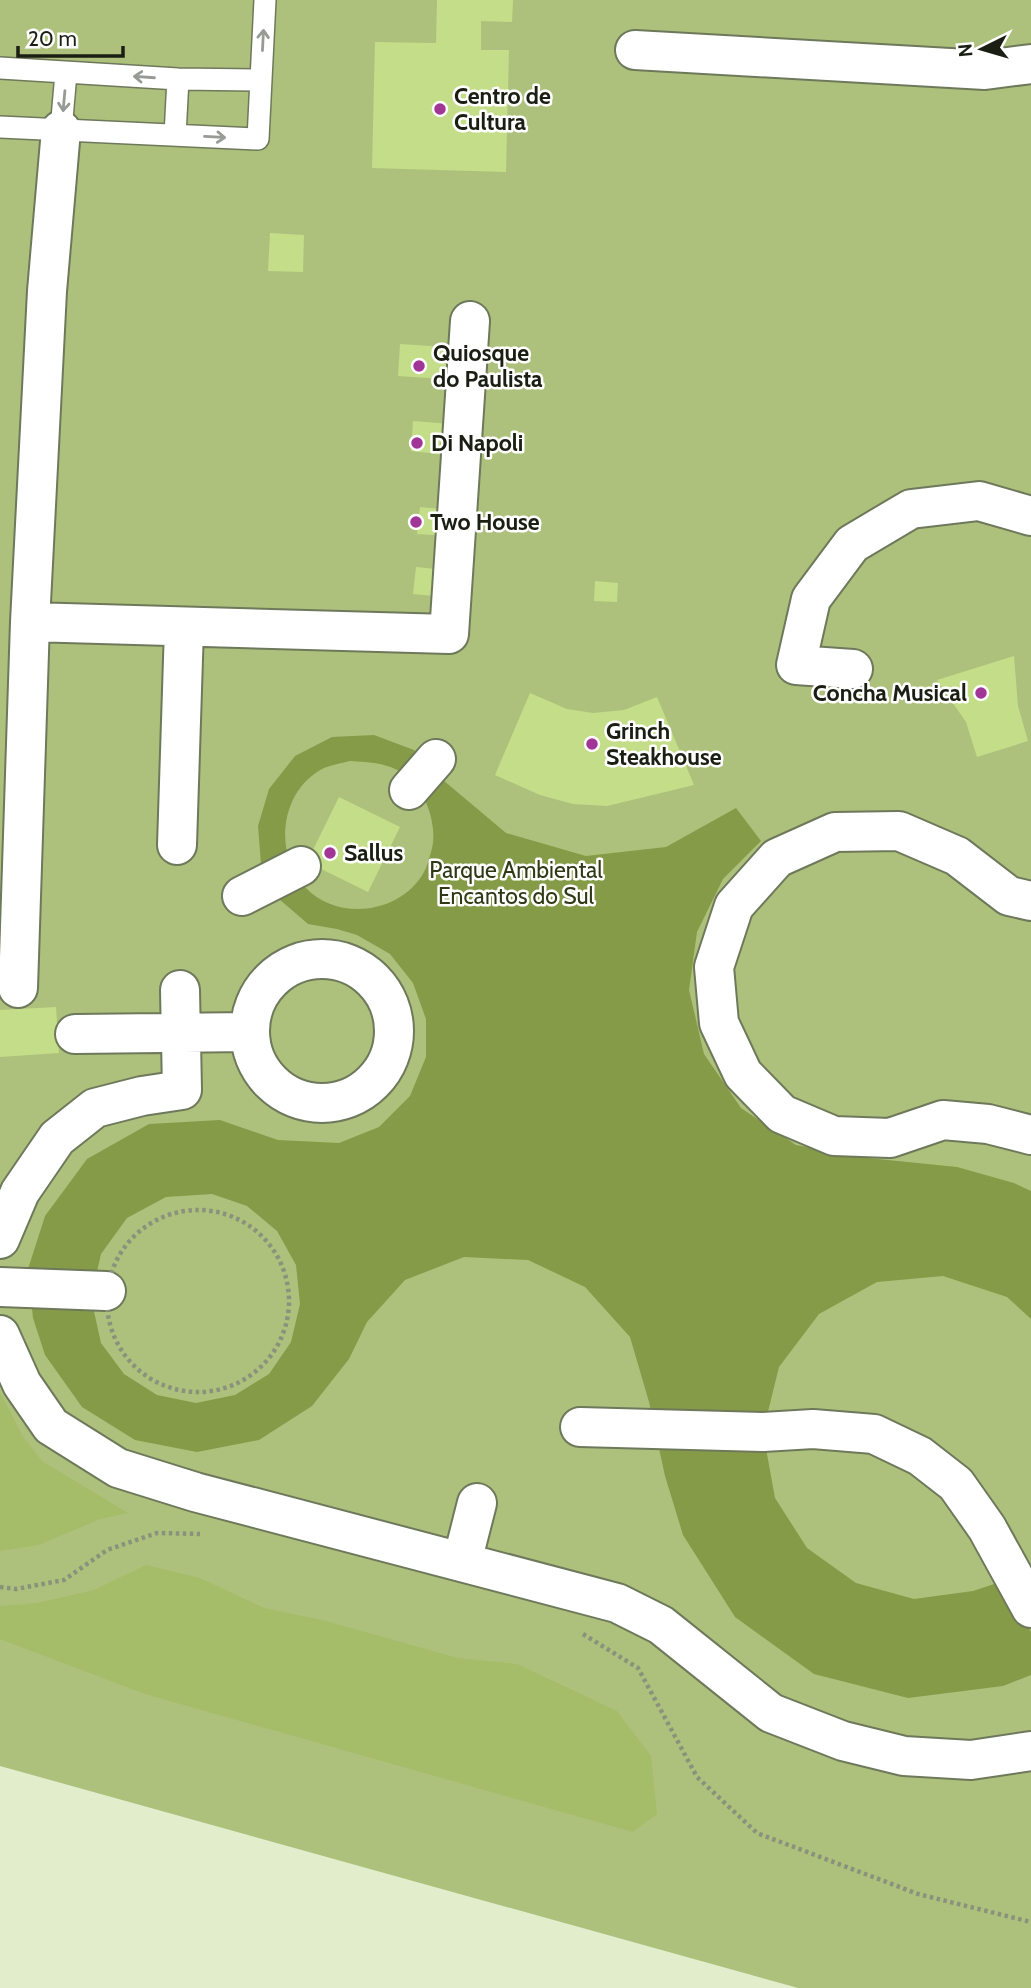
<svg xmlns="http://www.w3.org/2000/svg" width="1031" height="1988" viewBox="0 0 1031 1988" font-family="Cabin,sans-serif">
	<rect width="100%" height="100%" fill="#e2edcc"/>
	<path fill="#adc17c" d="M0,0h1031v1988h-233l-798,-222z"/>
	<path fill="#a5bc68" d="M0,1392l22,43 20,26 86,52 -28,6 -61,26 -39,6z
		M146,1565l54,13 64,30 58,12 136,38 59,6 100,47 34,45 6,58 -24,18 -488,-138 -145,-55v-33l37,-3 57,-13z"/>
	<path fill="#859b47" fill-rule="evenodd" d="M374,735l40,15 29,30 63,53 80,23 80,-9 70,-39 25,33 -38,38 -26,53 -8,58 15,64 37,54 55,37 72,13 89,9 57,16 17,8v128l-24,-22 -64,-21 -66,6 -58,32 -40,53 -16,65 12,66 32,50 49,35 58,16 59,-8 30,-10 28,51v43l-28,11 -95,12 -94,-24 -79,-57 -52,-82 -18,-59 -16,-74 -19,-65 -45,-50 -57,-27 -64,-3 -59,23 -38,42 -18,37 -37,47 -53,34 -62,12 -62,-12 -53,-33 -37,-52 -12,-37 -5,-49 17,-53 42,-57 62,-35 71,-4 58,20 61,3 40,-16 31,-31 16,-39v-38l-13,-36 -23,-29 -33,-19 -20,-6 -29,-5 -29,-25 -18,-35 -3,-38 11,-37 26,-33 37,-19zM350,761c19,1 39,2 56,14 20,15 33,53 25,77 -2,7 -4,15 -7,20 -23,42 -87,50 -119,15 -32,-34 -25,-97 19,-119 8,-3 18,-5 26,-7zM212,1194l35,12 30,25 19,34 4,39 -9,38 -22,32 -34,21 -39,8 -39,-8 -33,-21 -23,-31 -10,-45 10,-44 26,-36 39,-21z"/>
	<path fill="#c4dd88" d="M437,0h76l-1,22 -31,-1v29h28l-3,122 -134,-4 3,-126 61,1z
		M270,233l34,2 -1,37 -35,-1z
		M400,344l60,4 -1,32 -61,-4z
		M413,421l38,3 -3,31 -37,-4z
		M420,507l30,3 -2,26 -31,-2z
		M416,567l31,3 -3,27 -31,-3z
		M595,581l23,2 -1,19 -23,-1z
		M1014,656l4,50 10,35 -51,16 -11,-35 -29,-42z
		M530,693l37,16 26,4 31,-3 33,-13 37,88 -87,21 -34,-2 -33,-9 -45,-20z
		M339,797l61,30 -32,65 -61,-30z
		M56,1007l3,46 -59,4v-47z"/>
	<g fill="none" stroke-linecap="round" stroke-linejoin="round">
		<defs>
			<path id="lane" d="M0,68l178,11 83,1
				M0,127l258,12 7,-139
				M61,130l5,-57
				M175,135l3,-56"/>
			<path id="street" d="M635,50l350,20 46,-6
				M30,622l419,12 21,-313
				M853,669l-57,-4 15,-66 41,-55 59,-35 68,-8 52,15
				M409,790l27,-31
				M177,845l7,-217
				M242,896l59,-30
				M1031,901l-22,-5 -52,-40 -58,-25 -64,1 -58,26 -43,48 -20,61 5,56 24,51 39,40 52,22 56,2 53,-18 45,4 43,11
				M250 1031a72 72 0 1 1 144 0a72 72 0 1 1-144 0Z
				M18,988l12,-366 17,-331 14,-161
				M75,1034l174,-2
				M0,1239l20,-47 37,-54 38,-30 47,-12 40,-6 -2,-100
				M0,1287l106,4
				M0,1335l22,49 29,42 67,42 77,24 422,111 44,22 110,88 72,28 61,15 67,4 60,-9
				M580,1427l183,5 50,-3 61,5 46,22 36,28 31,44 44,80
				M462,1562l15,-59"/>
		</defs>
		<use href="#lane" stroke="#6e785a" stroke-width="24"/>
		<use href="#street" stroke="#6e785a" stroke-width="42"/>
		<path stroke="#8b927b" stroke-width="4.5" stroke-dasharray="3.5 3.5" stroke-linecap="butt" d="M107 1301a91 91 0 1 1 182 0a91 91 0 1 1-182 0Z
			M0,1587l16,2 48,-9 43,-30 50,-17 43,1
			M583,1634l55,34 59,109 60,56 161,61 113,28"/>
		<use href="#lane" stroke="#fff" stroke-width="21"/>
		<use href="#street" stroke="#fff" stroke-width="38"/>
	</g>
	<defs><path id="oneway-shaft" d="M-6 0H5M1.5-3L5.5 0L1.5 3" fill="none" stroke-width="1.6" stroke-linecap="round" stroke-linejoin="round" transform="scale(1.75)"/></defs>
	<g stroke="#989a95">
		<use href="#oneway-shaft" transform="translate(263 40) rotate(-87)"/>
		<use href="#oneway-shaft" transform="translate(144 77) rotate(-176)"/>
		<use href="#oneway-shaft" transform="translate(64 101) rotate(95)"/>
		<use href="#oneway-shaft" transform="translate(215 137) rotate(3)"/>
	</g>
	<g fill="#a23697" stroke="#fff" stroke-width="2.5">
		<circle cx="440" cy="109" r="7"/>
		<circle cx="419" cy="366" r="7"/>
		<circle cx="417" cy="443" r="7"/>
		<circle cx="416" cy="522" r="7"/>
		<circle cx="981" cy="693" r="7"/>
		<circle cx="592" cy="744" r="7"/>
		<circle cx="330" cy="853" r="7"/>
	</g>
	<g text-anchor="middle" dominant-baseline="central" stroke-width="5" stroke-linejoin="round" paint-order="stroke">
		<g font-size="23" font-weight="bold" fill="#1b1e13" stroke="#fff" text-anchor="start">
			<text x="454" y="96">Centro de<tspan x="454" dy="26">Cultura</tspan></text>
			<text x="433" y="353">Quiosque<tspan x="433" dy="26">do Paulista</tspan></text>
			<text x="431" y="443">Di Napoli</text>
			<text x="430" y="522">Two House</text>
			<text x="967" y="693" text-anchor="end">Concha Musical</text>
			<text x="606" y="731">Grinch<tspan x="606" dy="26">Steakhouse</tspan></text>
			<text x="344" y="853">Sallus</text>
		</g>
		<g font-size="23" fill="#303915" stroke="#fff">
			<text x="516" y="870">Parque Ambiental<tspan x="516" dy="26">Encantos do Sul</tspan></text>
		</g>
	</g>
	<g transform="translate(982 49) rotate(265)" stroke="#ffffff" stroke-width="5" paint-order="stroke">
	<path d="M0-5L12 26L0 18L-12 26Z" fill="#1b1e13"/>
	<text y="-10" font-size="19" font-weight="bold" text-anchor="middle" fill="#1b1e13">N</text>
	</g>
	<path d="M18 46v10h105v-10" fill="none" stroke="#1b1e13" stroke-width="3.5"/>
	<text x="28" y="46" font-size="21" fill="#1b1e13" stroke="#ffffff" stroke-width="5" paint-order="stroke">20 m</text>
</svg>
